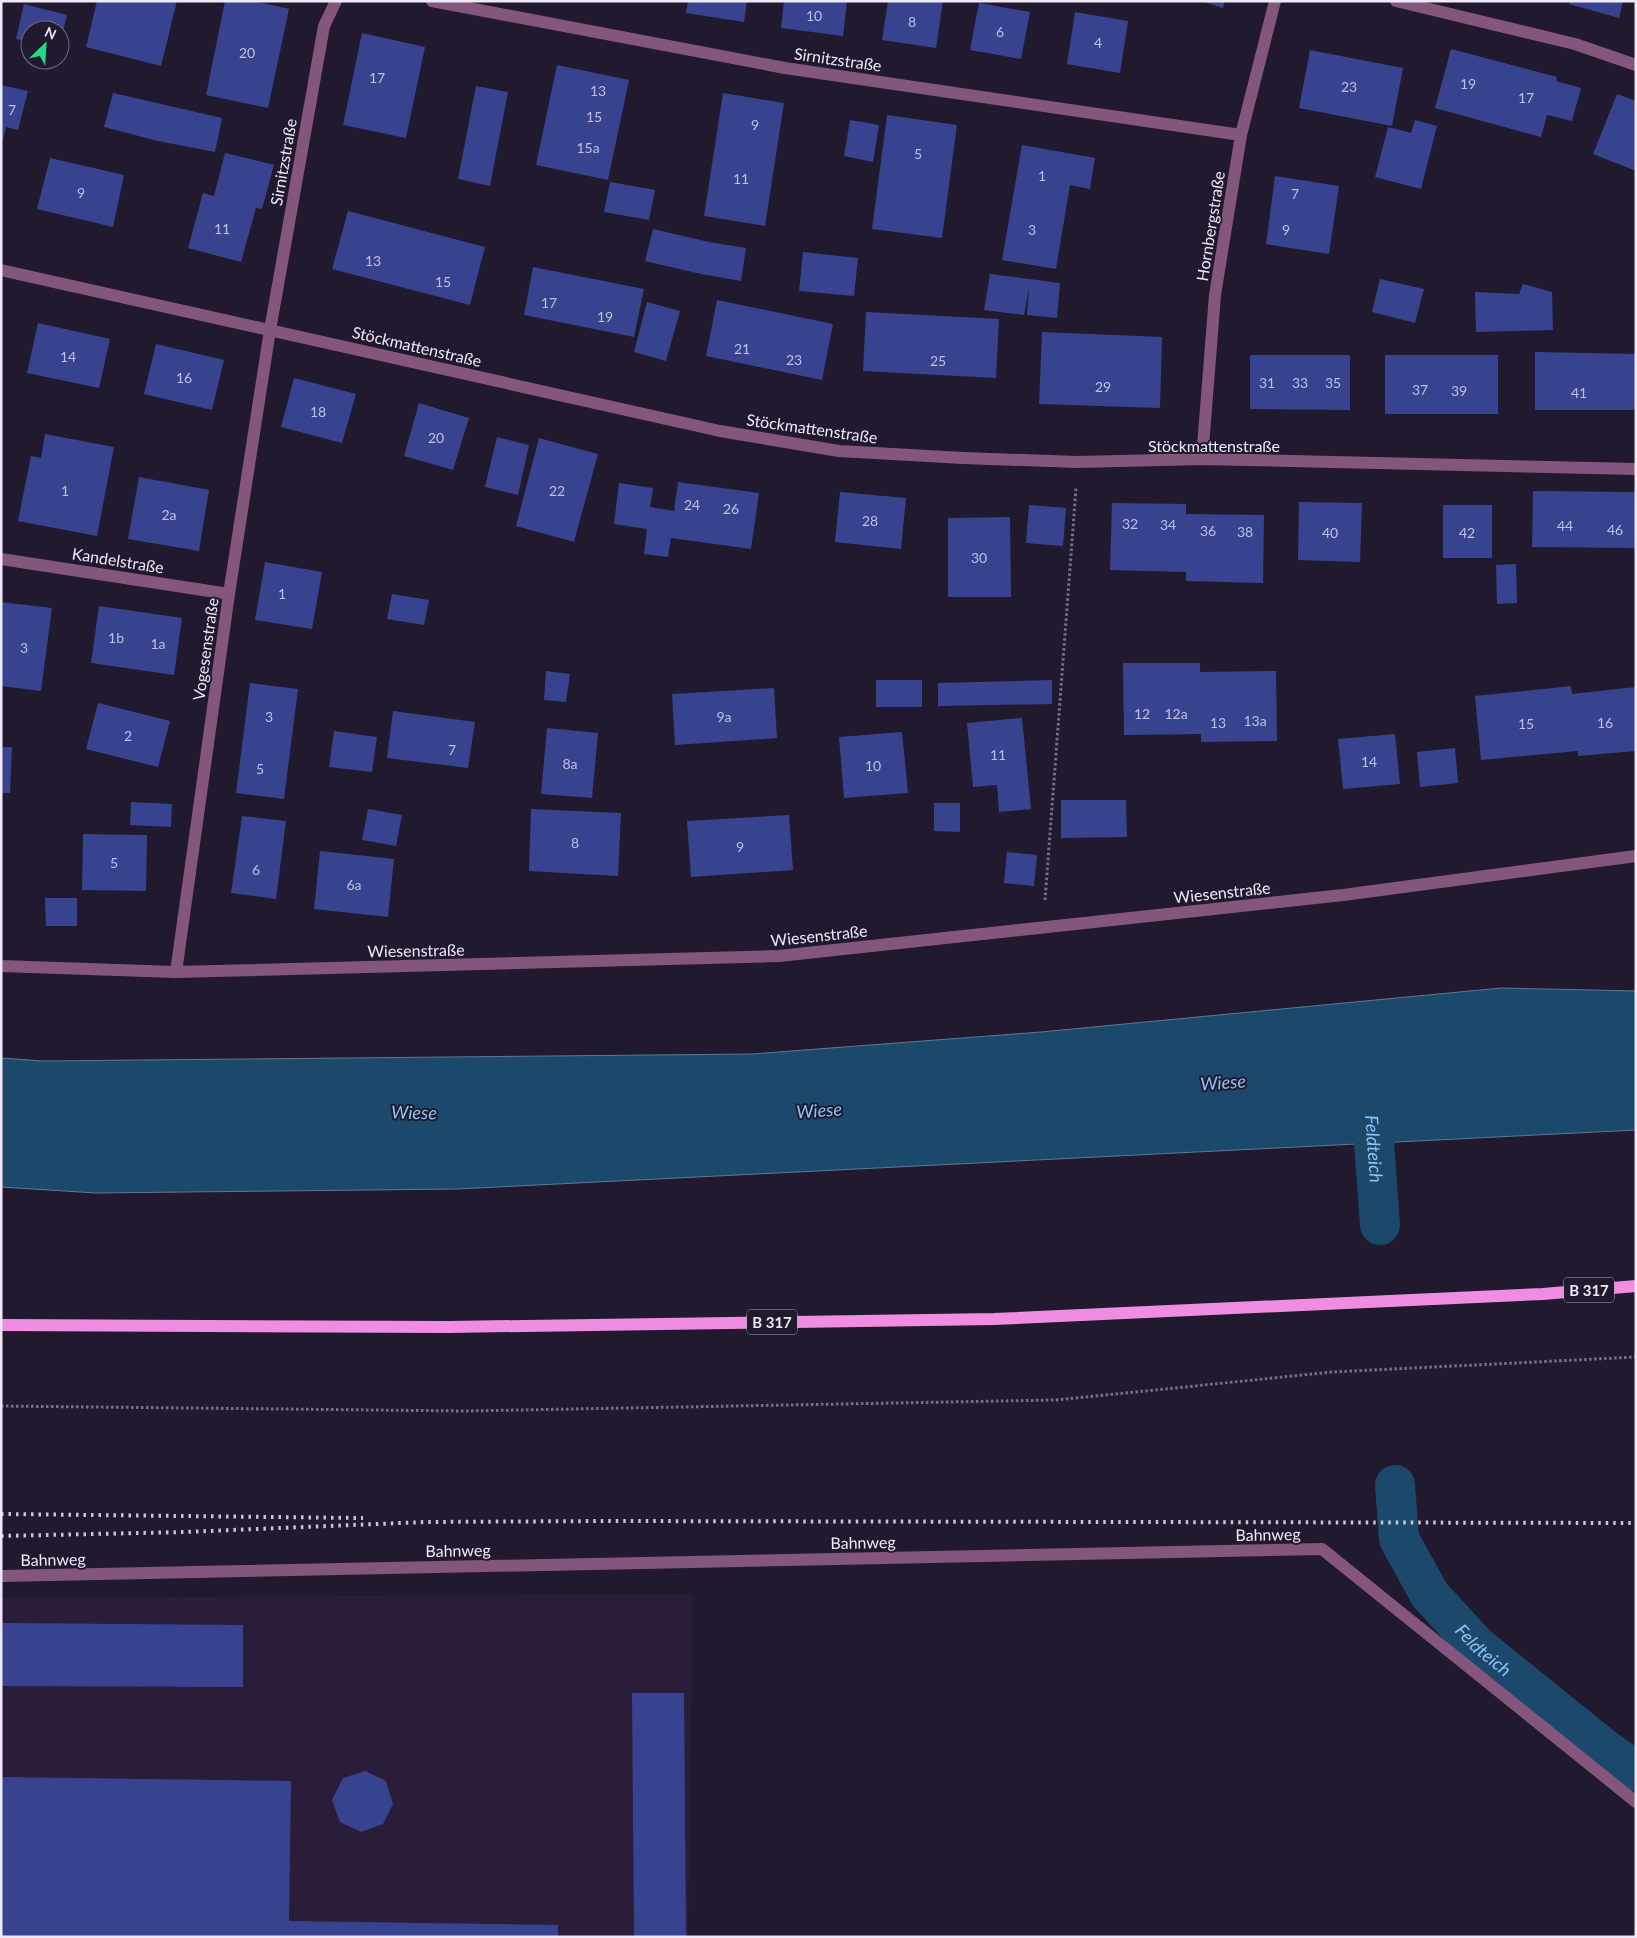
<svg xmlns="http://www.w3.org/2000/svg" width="1637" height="1938" viewBox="0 0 1637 1938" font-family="Lato,sans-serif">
	<rect width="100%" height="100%" fill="#21192e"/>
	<path fill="#291d39" d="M693,1594l-5,343h-687v-339z"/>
	<path fill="#1c496b" stroke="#5b7995" d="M1501,988l135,3v139l-1179,59 -361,4 -95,-6v-129l42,3 709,-7 289,-22z"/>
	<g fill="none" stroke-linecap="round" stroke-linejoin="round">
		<g stroke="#1c496b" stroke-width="40">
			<path id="s1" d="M1370,1087l10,138"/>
			<path id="s2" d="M1395,1485l4,54 31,56 47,51 129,104 30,21"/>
		</g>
	</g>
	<path fill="#384390" d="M97,1h80l-16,65 -75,-19z
		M225,1h29l35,8 -21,99 -62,-13z
		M688,1h59l-3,21 -58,-9z
		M784,1h63l-4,35 -62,-8z
		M888,1h55l-7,47 -54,-8z
		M1201,1h24l-2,7z
		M1570,1h53l-4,17 -50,-14z
		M979,3l51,9 -9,47 -51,-9z
		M24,4l43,11 -6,24 -1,-9h-30v12l-14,-3z
		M1075,12l53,9 -8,52 -53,-9z
		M362,33l63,14 -19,91 -63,-13z
		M1451,49l106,28 -1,4 25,7 -9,33 -25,-6 -6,22 -106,-29z
		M1310,50l93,18 -11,58 -93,-18z
		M557,65l72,15 -21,100 -72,-15z
		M1,85l27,6 -10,39 -12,-3 -4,16z
		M476,86l32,6 -18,94 -32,-7z
		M113,93l109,25 -7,34 -57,-11 -54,-14z
		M723,93l61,10 -19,123 -61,-10z
		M1617,94l19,7v70l-43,-17z
		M887,115l70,10 -15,113 -70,-9z
		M850,120l29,5 -6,37 -29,-6z
		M1415,120l22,6 -16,63 -46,-12 13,-50 23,6z
		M1022,145l73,13 -5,31 -20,-4 -14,84 -54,-9z
		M225,153l49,12 -12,44 -6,-1 -15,54 -53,-14 15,-55 11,3z
		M50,158l74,17 -11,52 -76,-18z
		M1275,176l64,10 -10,68 -63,-10z
		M610,182l45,8 -6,30 -45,-8z
		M348,211l137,36 -15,58 -138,-36z
		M653,229l56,13 37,6 -5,33 -40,-7 -56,-13z
		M803,252l55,6 -4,38 -55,-5z
		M533,267l111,22 -10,48 -110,-22z
		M990,274l70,9 -3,35 -30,-3 2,-27 -5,27 -40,-5z
		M1380,279l44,10 -9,34 -43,-11z
		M1523,284l29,8 1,38 -77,2 -1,-40 44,2z
		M717,300l116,24 -11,56 -116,-24z
		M647,302l33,9 -14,50 -32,-9z
		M866,312l133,7 -3,59 -133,-7z
		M38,323l72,16 -11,49 -72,-15z
		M1042,332l120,5 -2,71 -121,-4z
		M156,344l68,16 -12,50 -68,-16z
		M1535,352l101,2v56h-101z
		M1250,355h100v55l-100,-1z
		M1385,355h113v59h-113z
		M294,378l62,16 -14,49 -61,-16z
		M419,403l50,15 -16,52 -49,-14z
		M45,434l69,13 -17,89 -79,-15 13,-65 10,2z
		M497,437l32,8 -11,50 -33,-8z
		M539,438l59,16 -24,88 -58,-16z
		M139,477l70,13 -10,61 -71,-12z
		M678,482l81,11 -8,56 -80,-11 -3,19 -24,-3 3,-25 -33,-5 5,-41 34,5 -3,19 24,4z
		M1533,491l103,1v56l-104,-1z
		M840,492l66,6 -5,51 -66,-7z
		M1299,502l63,1 -2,59 -62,-2z
		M1112,503l74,1v10l78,1 -1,68 -77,-2v-9l-76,-2z
		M1029,505l37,3 -3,38 -37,-3z
		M1443,505h49v53h-49z
		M1010,517l1,80h-63v-79z
		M265,562l57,10 -10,57 -57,-9z
		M1516,564l1,39 -20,1 -1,-39z
		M392,594l37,6 -5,25 -37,-6z
		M1,602l51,6 -11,83 -40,-5z
		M99,606l83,12 -8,57 -83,-12z
		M1123,663h77v9l76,-1 1,70 -76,1v-8l-77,1z
		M546,671l24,3 -4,28 -22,-2z
		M876,680h46v27h-46z
		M1052,680v24l-114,2v-23z
		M250,683l48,6 -14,110 -48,-6z
		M1571,686l1,8 64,-7v64l-58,5v-5l-97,9 -6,-64z
		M774,688l3,50 -102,7 -3,-51z
		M98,703l72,18 -12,46 -72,-18z
		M393,711l82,11 -7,46 -81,-10z
		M1022,718l9,91 -32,3 -2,-27 -24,2 -6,-64z
		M547,728l51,5 -6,65 -51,-4z
		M334,731l43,6 -5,35 -43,-5z
		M902,732l6,61 -64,5 -5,-61z
		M1395,734l5,50 -57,5 -5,-50z
		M1,747h11l-2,46h-9z
		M1455,748l3,35 -38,4 -3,-35z
		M1061,800h65l1,37 -66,1z
		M131,802l41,2 -1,23 -41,-2z
		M934,803h26v29l-26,-1z
		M368,809l34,6 -6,31 -34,-6z
		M531,809l90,4 -3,63 -89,-5z
		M789,815l4,55 -102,7 -4,-56z
		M242,816l44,5 -10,78 -45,-6z
		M83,834l64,1 -1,56 -64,-1z
		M320,851l74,8 -6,58 -74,-8z
		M1007,852l30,3 -3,31 -30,-3z
		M45,898h32v28h-31z
		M1,1623l242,2v62l-242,-1z
		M632,1693h52l2,244h-52z
		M365,1771l21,10 7,23 -10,20 -22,8 -21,-10 -8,-22 11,-22z
		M1,1777l290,4 -2,140 269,4v12h-557z"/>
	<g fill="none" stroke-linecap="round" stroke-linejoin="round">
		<path stroke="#787083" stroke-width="3" stroke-dasharray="2.5 2.5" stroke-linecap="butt" d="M1045,900l31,-412
			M1,1406l465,5 589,-11 278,-28 303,-15"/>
		<path stroke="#84567e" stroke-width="12" d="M432,1l353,67 456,67
			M1396,1l179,43 61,21
			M1,270l719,161 119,20 124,7 115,4 124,-3 434,10
			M1202,459l13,-164 26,-160 34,-134
			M1,559l228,35
			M1,966l175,6 603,-16 564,-61 293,-39
			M176,972l53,-378 41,-264 54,-304 12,-25
			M1,1576l1321,-27 314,253"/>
		<path stroke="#ee8de2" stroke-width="12" d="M1,1325l448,2 545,-8 549,-25 93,-8"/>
		<path stroke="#cbc4d4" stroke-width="4" stroke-dasharray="2.5 5" stroke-linecap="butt" d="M1,1514l362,4
			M1,1536l183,-4 241,-10 183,-1 1028,2"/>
	</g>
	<g text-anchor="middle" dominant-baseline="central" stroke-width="4" stroke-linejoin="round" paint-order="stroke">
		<g font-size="14" fill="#c0bfdd">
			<text x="814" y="15">10</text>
			<text x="912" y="21">8</text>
			<text x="1000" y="31">6</text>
			<text x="1098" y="42">4</text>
			<text x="247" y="52">20</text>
			<text x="377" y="77">17</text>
			<text x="1468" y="83">19</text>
			<text x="1349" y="86">23</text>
			<text x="598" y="90">13</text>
			<text x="1526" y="97">17</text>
			<text x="12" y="109">7</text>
			<text x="594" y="116">15</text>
			<text x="755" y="124">9</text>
			<text x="588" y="147">15a</text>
			<text x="918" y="153">5</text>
			<text x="1042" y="175">1</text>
			<text x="741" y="178">11</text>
			<text x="81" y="192">9</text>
			<text x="1295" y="193">7</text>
			<text x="222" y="228">11</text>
			<text x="1032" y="229">3</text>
			<text x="1286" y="229">9</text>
			<text x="373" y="260">13</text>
			<text x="443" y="281">15</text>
			<text x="549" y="302">17</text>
			<text x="605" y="316">19</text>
			<text x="742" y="348">21</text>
			<text x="68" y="356">14</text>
			<text x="794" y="359">23</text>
			<text x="938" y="360">25</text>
			<text x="184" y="377">16</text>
			<text x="1267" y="382">31</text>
			<text x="1300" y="382">33</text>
			<text x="1333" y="382">35</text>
			<text x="1103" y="386">29</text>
			<text x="1420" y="389">37</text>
			<text x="1459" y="390">39</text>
			<text x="1579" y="392">41</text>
			<text x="318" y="411">18</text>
			<text x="436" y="437">20</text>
			<text x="65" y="490">1</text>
			<text x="557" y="490">22</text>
			<text x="692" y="504">24</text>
			<text x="731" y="508">26</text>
			<text x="169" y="514">2a</text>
			<text x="870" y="520">28</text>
			<text x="1130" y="523">32</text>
			<text x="1168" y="524">34</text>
			<text x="1565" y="525">44</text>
			<text x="1615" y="529">46</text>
			<text x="1208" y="530">36</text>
			<text x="1245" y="531">38</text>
			<text x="1330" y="532">40</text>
			<text x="1467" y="532">42</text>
			<text x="979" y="557">30</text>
			<text x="282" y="593">1</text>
			<text x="116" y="637">1b</text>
			<text x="158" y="643">1a</text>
			<text x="24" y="647">3</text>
			<text x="1142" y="713">12</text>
			<text x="1176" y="713">12a</text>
			<text x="269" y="716">3</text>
			<text x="724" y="716">9a</text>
			<text x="1255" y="720">13a</text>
			<text x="1218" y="722">13</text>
			<text x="1605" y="722">16</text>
			<text x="1526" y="723">15</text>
			<text x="128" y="735">2</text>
			<text x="452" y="749">7</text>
			<text x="998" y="754">11</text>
			<text x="1369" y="761">14</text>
			<text x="570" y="763">8a</text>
			<text x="873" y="765">10</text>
			<text x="260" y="768">5</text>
			<text x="575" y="842">8</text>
			<text x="740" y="846">9</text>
			<text x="114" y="862">5</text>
			<text x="256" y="869">6</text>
			<text x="354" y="884">6a</text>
		</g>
		<g fill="#21192e" stroke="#b0aabb" stroke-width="1">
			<rect x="1564" y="1277.5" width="50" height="25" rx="4"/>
			<rect x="747" y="1309.5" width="50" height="25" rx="4"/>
		</g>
		<g font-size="15" font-weight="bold" fill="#eee8f7">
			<text x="1589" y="1290">B 317</text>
			<text x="772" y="1322">B 317</text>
		</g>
		<g font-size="16" fill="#eee8f7" stroke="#21192e">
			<text transform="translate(838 59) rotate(8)">Sirnitzstraße</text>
			<text transform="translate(283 162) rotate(-80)">Sirnitzstraße</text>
			<text transform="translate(1210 226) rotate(-81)">Hornbergstraße</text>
			<text transform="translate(417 346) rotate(13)">Stöckmattenstraße</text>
			<text transform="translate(812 428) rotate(8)">Stöckmattenstraße</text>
			<text x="1214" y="445">Stöckmattenstraße</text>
			<text transform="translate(118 560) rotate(9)">Kandelstraße</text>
			<text transform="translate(205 649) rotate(-82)">Vogesenstraße</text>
			<text transform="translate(1222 892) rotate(-6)">Wiesenstraße</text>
			<text transform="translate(819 935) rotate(-6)">Wiesenstraße</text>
			<text transform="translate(416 950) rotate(-1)">Wiesenstraße</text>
			<text transform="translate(1268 1534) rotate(-1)">Bahnweg</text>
			<text transform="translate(863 1542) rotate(-1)">Bahnweg</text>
			<text transform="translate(458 1550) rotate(-1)">Bahnweg</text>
			<text transform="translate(53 1559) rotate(-1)">Bahnweg</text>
		</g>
		<g font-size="18" font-style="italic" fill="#89c5f6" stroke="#21192e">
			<text transform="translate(1223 1082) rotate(-4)">Wiese</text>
			<text transform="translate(819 1110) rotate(-4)">Wiese</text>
			<text transform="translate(414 1112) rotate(1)">Wiese</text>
			<text stroke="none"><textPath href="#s1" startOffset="62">Feldteich</textPath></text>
			<text stroke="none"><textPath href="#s2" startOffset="195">Feldteich</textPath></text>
		</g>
	</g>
	<rect width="1637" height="1938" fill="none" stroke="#eee8f7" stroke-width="5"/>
	<g transform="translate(45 45) rotate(25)"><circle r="24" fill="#21192e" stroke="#736c7e"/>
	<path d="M0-4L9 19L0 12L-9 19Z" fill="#26d885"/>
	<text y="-8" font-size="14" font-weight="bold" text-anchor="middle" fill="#eee8f7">N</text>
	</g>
</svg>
